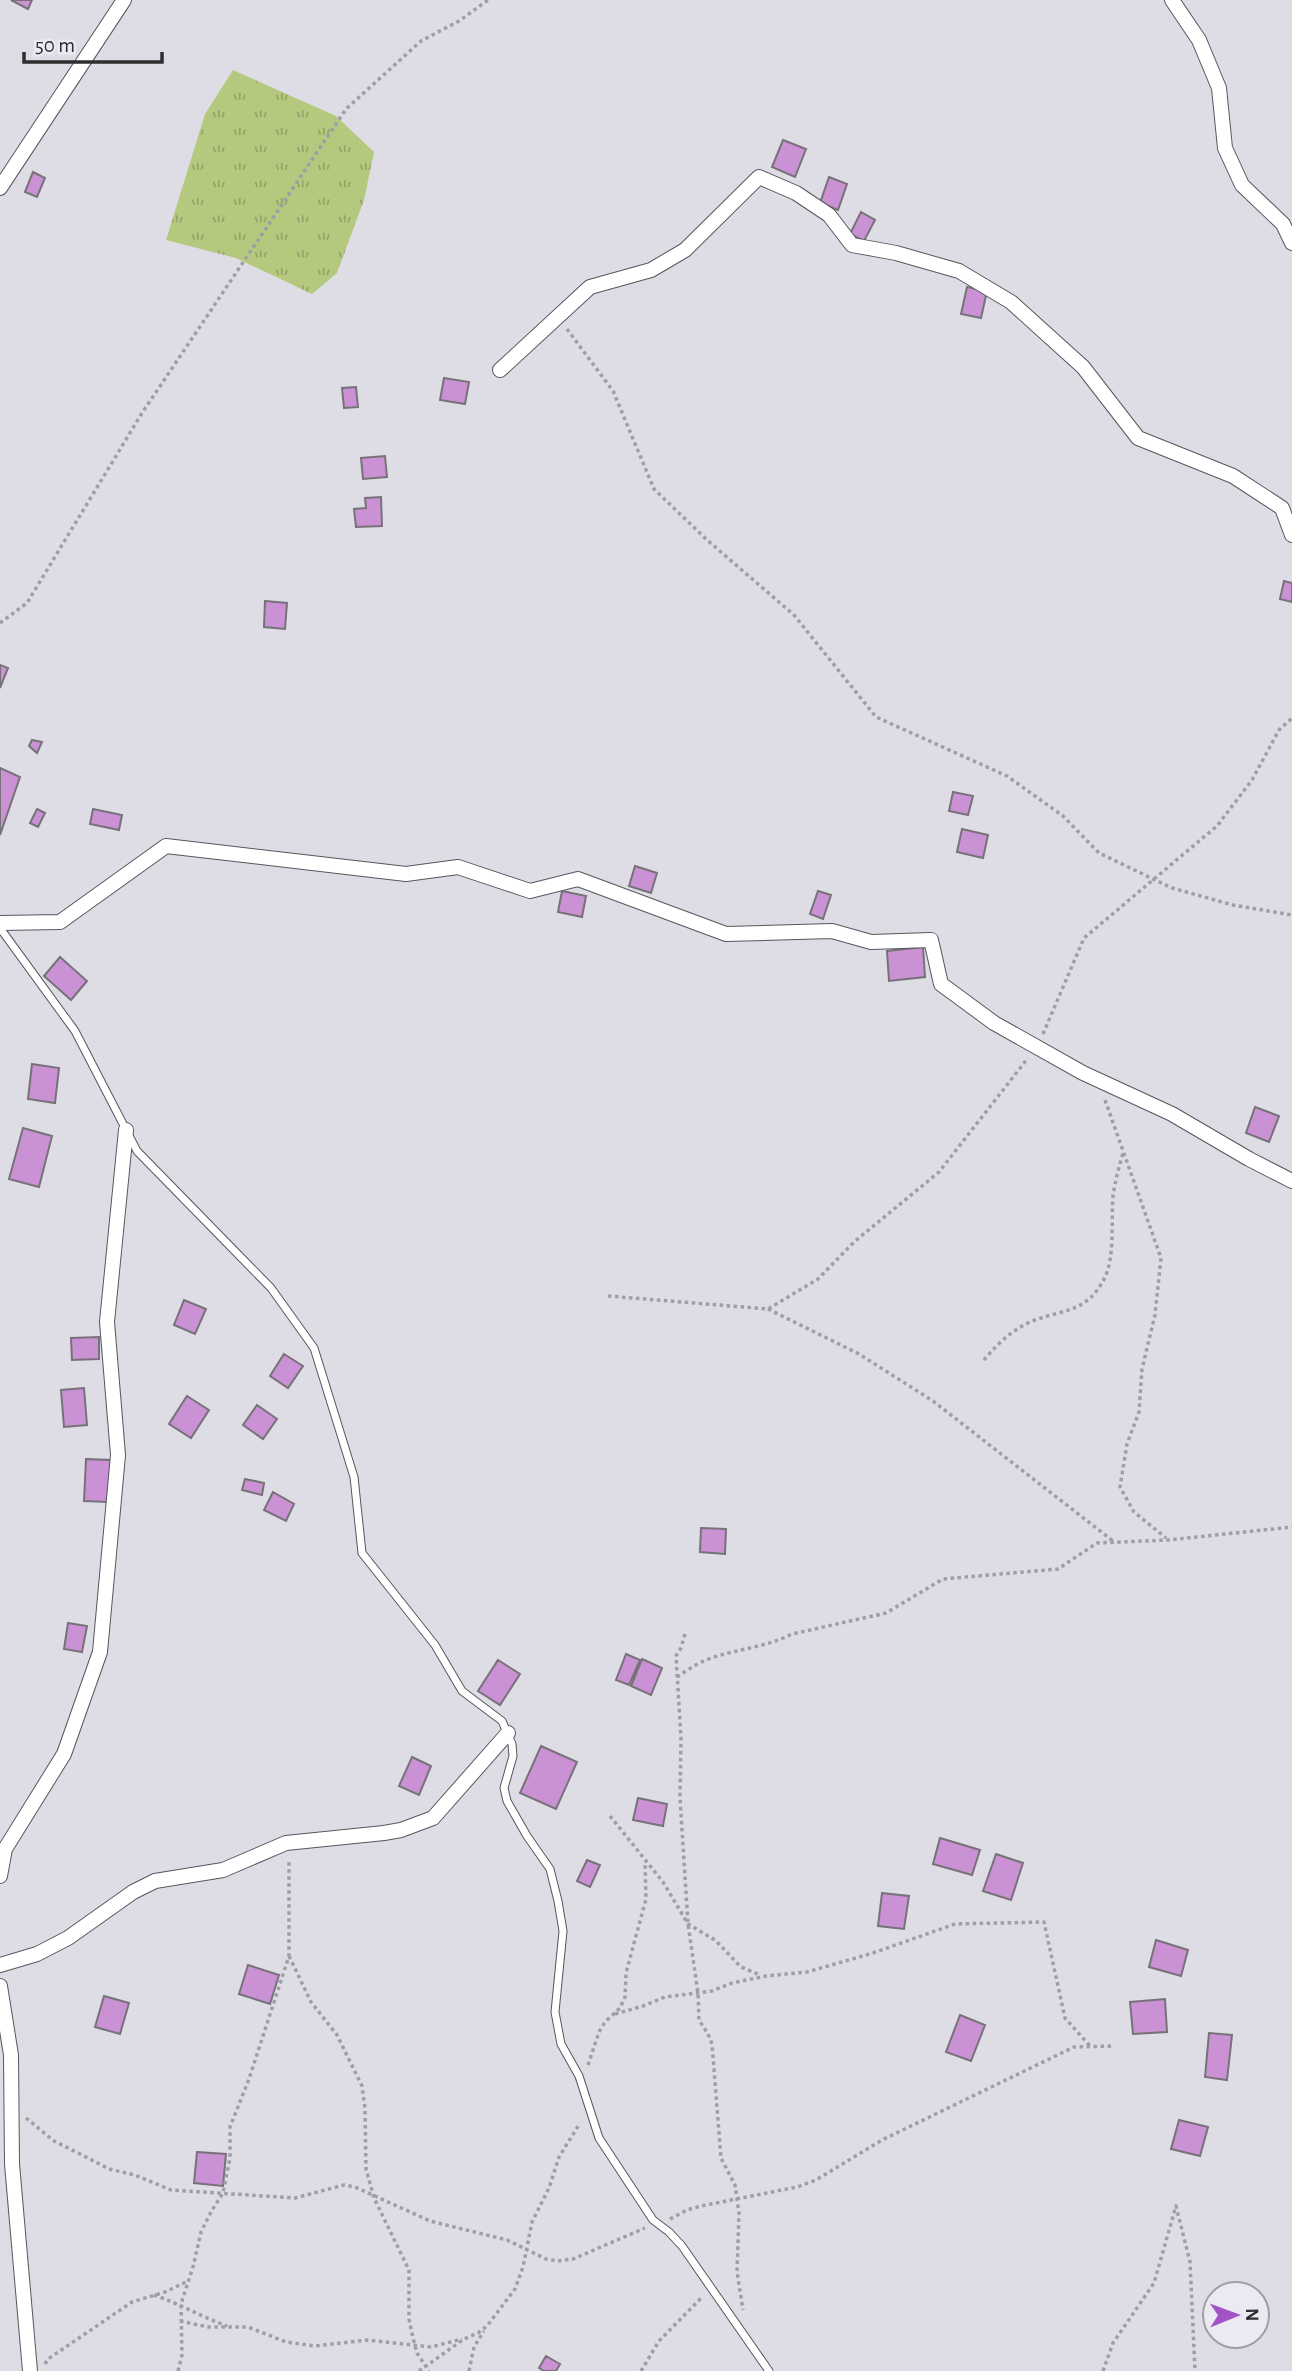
<svg xmlns="http://www.w3.org/2000/svg" width="1292" height="2371" viewBox="0 0 1292 2371" font-family="'Alegreya Sans',sans-serif">
	<defs>
		<pattern id="grass-tufts" width="24" height="20" patternUnits="userSpaceOnUse" patternTransform="scale(1.75)"><rect width="24" height="20" fill="#b5c97e"/><path d="M3 7l-1-3M5 7V3M7 7l1-3M15 17l-1-3M17 17v-4M19 17l1-3" fill="none" stroke="#94a468"/></pattern>
	</defs>
	<rect width="100%" height="100%" fill="#dedde6"/>
	<path fill="url(#grass-tufts)" d="M233,70l103,46 38,36 -10,48 -27,73 -25,21 -76,-36 -70,-18 39,-126z"/>
	<path fill="#ca91d5" stroke="#777278" stroke-width="2" d="M11,0h21l-4,9z
		M783,140l23,9 -11,28 -23,-10z
		M33,172l12,6 -8,19 -12,-5z
		M829,177l18,7 -9,26 -18,-7z
		M861,212l14,8 -11,21 -14,-7z
		M967,287l20,4 -6,27 -20,-4z
		M444,378l25,4 -4,22 -25,-4z
		M356,387l2,20 -14,1 -2,-20z
		M385,456l2,21 -24,2 -2,-21z
		M381,497l1,29 -26,1 -2,-18 12,-1 -1,-10z
		M1284,581l8,2v19l-12,-3z
		M265,601l22,2 -2,26 -21,-2z
		M0,665l8,3 -8,20z
		M32,740l10,2 -5,11 -8,-7z
		M0,768l20,9 -20,58z
		M953,792l20,4 -5,19 -19,-4z
		M37,809l8,4 -7,14 -8,-4z
		M93,809l29,6 -3,15 -29,-6z
		M962,829l26,6 -5,23 -26,-6z
		M635,866l22,7 -6,20 -22,-7z
		M562,891l24,5 -4,21 -24,-5z
		M818,891l13,4 -8,24 -13,-5z
		M923,947l2,30 -36,4 -2,-30z
		M60,957l27,24 -16,19 -27,-24z
		M32,1064l27,4 -4,35 -27,-4z
		M1255,1107l24,9 -10,26 -23,-9z
		M23,1128l29,8 -13,51 -30,-8z
		M184,1300l22,9 -11,25 -21,-9z
		M99,1337v22l-27,1 -1,-22z
		M284,1354l19,12 -15,22 -18,-12z
		M84,1388l3,37 -23,2 -3,-37z
		M187,1396l22,14 -18,28 -22,-14z
		M257,1405l20,14 -14,20 -20,-14z
		M86,1459l25,1 -3,42 -24,-1z
		M245,1479l19,4 -2,12 -20,-5z
		M273,1492l21,12 -8,17 -22,-11z
		M701,1528l25,1 -1,25 -25,-2z
		M68,1623l19,3 -5,26 -18,-3z
		M626,1654l14,6 -11,25 -13,-5z
		M642,1659l20,9 -11,27 -20,-9z
		M498,1660l22,14 -20,31 -22,-14z
		M541,1746l36,16 -21,47 -36,-16z
		M412,1757l19,9 -12,29 -20,-9z
		M638,1798l29,6 -4,22 -30,-6z
		M940,1838l40,12 -8,25 -39,-11z
		M996,1854l27,9 -12,37 -28,-9z
		M587,1860l13,5 -10,22 -13,-6z
		M882,1893l27,3 -5,33 -26,-3z
		M1156,1940l32,10 -7,26 -32,-9z
		M248,1965l31,10 -9,29 -31,-10z
		M104,1996l25,7 -9,31 -25,-7z
		M1165,1999l2,33 -34,2 -3,-32z
		M960,2015l25,10 -14,36 -25,-9z
		M1209,2033l23,2 -5,45 -22,-3z
		M1179,2120l29,7 -8,29 -29,-7z
		M197,2152l29,2 -3,32 -29,-3z
		M546,2356l14,8 -4,7h-12l-5,-3z"/>
	<g fill="none" stroke-linecap="round" stroke-linejoin="round">
		<defs>
			<path id="service" d="M0,928l75,103 62,120 134,137 43,60 40,129 8,76 73,92 27,46 40,30 10,23 1,12 -9,32 3,13 20,35 23,33 8,32 5,30 -8,81 6,32 18,32 20,62 54,82 16,12 13,14 87,125"/>
			<path id="minor" d="M1172,0l27,40 20,48 6,60 17,37 41,39 9,19
				M0,188l124,-188
				M500,370l90,-83 61,-17 34,-20 74,-73 37,16 33,22 23,30 44,8 63,18 52,31 72,65 55,71 95,38 49,32 10,27
				M0,923l60,-1 106,-76 240,28 52,-7 72,24 48,-12 148,55 106,-3 39,11 60,-2 10,44 53,39 89,50 89,41 77,45 43,22
				M0,1876l5,-27 59,-95 36,-102 18,-197 -11,-133 19,-192
				M0,1965l37,-11 31,-16 65,-46 22,-11 68,-11 63,-27 98,-10 17,-3 32,-12 75,-85
				M0,1986l11,69 1,109 18,207"/>
		</defs>
		<use href="#service" stroke="#57565d" stroke-width="9"/>
		<use href="#minor" stroke="#57565d" stroke-width="16"/>
		<path stroke="#9f9ea5" stroke-width="3.5" stroke-dasharray="3.5 3.5" stroke-linecap="butt" d="M567,329l46,62 41,98 53,51 87,75 82,102 131,59 56,40 36,37 73,35 61,17 59,10
			M0,623l27,-20 115,-190 204,-304 75,-68 38,-20 29,-21
			M1043,1034l41,-96 133,-112 35,-46 27,-50 13,-12
			M1105,1100l56,158 -6,57 -13,54 -3,43 -12,32 -7,43 14,25 32,26
			M608,1296l160,13 50,-30 36,-37 85,-70 89,-114
			M768,1309l91,45 74,47 180,140
			M984,1360c14,-17 30,-32 51,-40 31,-11 53,-8 70,-43 10,-21 6,-58 8,-81 2,-15 6,-29 10,-43
			M685,1634l-4,14 -5,8 5,81 -1,61 8,126 10,69 1,27 9,14 4,10 9,114 14,27 4,28 -2,59 6,38
			M677,1677c9,-6 19,-13 29,-17 28,-11 59,-12 86,-26l94,-21 57,-34 115,-10 39,-26 71,-3 124,-13
			M610,1816l53,66 25,42 27,16 26,27 19,8
			M289,1956l22,46 26,33 25,51 3,23 1,60 8,29 35,72v49l4,19 4,15 12,18
			M615,2014l28,-8 22,-9 47,-6 20,-8 34,-7 41,-4 66,-19 82,-29 89,-2 21,96 26,29
			M588,2065l11,-33 6,-10 15,-14 5,-11 1,-24 20,-74 -1,-38
			M26,2118l28,23 30,15 25,13 26,6 36,15 124,8 49,-13 11,2 75,34 77,19 39,19 12,2 15,-2 72,-31
			M670,2219l17,-9 14,-4 96,-19 19,-7 66,-40 192,-93 39,-1
			M154,2295c26,9 48,22 73,31
			M180,2321l28,6h40l38,15 29,4 52,-6 64,7 31,-8
			M45,2364l3,-5 84,-57 33,-10 23,-11
			M178,2371l4,-16 -1,-51 12,-37 8,-35 11,-22 11,-17 7,-35v-31l19,-48 40,-123v-97
			M419,2371l45,-32 14,-6 9,-7 28,-37 8,-22 9,-45 17,-34 10,-31 21,-34
			M469,2371l5,-24 10,-16
			M641,2371l18,-30 43,-44
			M1103,2371l10,-28 41,-60 22,-77 14,56 5,109"/>
		<use href="#service" stroke="#fff" stroke-width="7"/>
		<use href="#minor" stroke="#fff" stroke-width="14"/>
	</g>
	<g transform="translate(1236 2315) rotate(89)"><circle r="33" fill="#ebeaf3" stroke="#9f9ea5" stroke-width="2"/>
	<path d="M0-5L12 26L0 18L-12 26Z" fill="#a254c6"/>
	<text y="-10" font-size="19" font-weight="bold" text-anchor="middle" fill="#2e2d30">N</text>
	</g>
	<path d="M24 52v10h138v-10" fill="none" stroke="#2e2d30" stroke-width="3.5"/>
	<text x="35" y="52" font-size="21" fill="#2e2d30" stroke="#ebeaf3" stroke-width="5" paint-order="stroke">50 m</text>
</svg>
